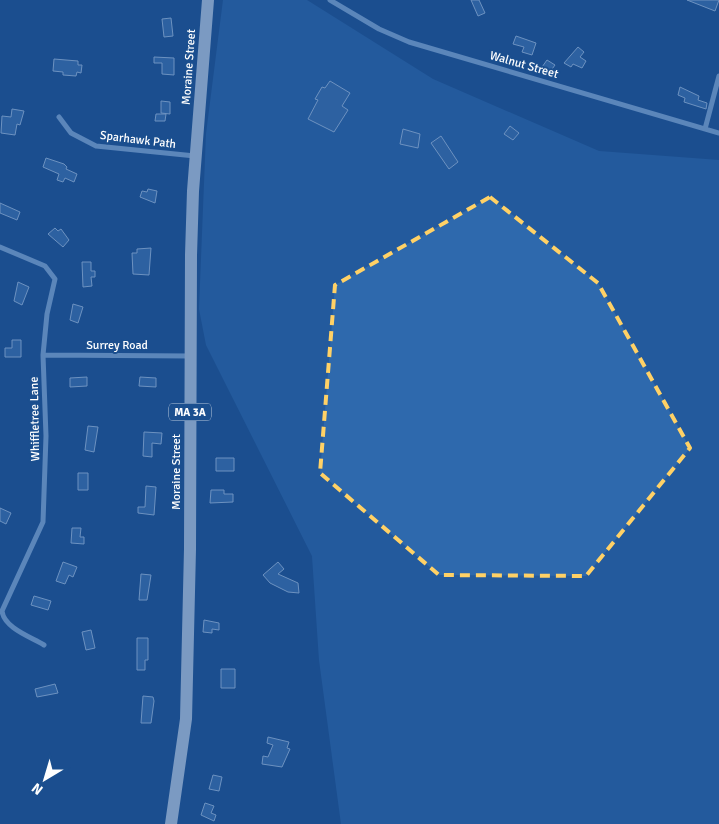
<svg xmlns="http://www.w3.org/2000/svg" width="719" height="824" viewBox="0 0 719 824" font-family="Signika,sans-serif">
	<rect width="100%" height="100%" fill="#1b4f8f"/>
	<path fill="#2e69ad" d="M223,0h84l126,79 166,72 120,9v664h-378l-22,-164 -7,-104 -106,-211 -7,-36 7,-175z"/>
	<path fill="#4478b7" stroke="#cfe3fa" d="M471,0h8l6,13 -7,3z
		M687,0h32l-4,11z
		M171,18l2,18 -9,1 -2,-18z
		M516,36l20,7 -4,12 -10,-3 2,-5 -11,-3z
		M578,47l6,5 -4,5 6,4 -4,7 -9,-4 -2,3 -7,-4z
		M154,57l20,1v17l-12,-1v-11h-8z
		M54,59l24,2v4h4l-1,8 -4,-1 -1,4 -13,-1v-3l-10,-1z
		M547,60l8,5 -5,7 -8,-5z
		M330,81l20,12 -8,13 6,4 -14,22 -26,-13 10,-19 -3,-1 7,-12 3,1z
		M680,87l19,9 -1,4 9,3 -1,6 -22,-7 1,-4 -7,-3z
		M161,101l9,1v12l-9,-1z
		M12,109l12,2 -4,14 -3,-1 -2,11 -14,-2 1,-17 9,1z
		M156,114h10l-1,7h-10z
		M510,126l9,7 -6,7 -9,-6z
		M403,129l17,5 -2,14 -18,-4z
		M441,136l17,26 -9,7 -18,-26z
		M46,158l18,6 3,3 -1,2 11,5 -3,8 -9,-4 -2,4 -6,-2 2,-6 -16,-7z
		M148,189l9,2 -2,12 -15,-6 2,-6 5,1z
		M0,203l20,9 -3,8 -17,-7z
		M55,228l3,3 3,-2 8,11 -6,7 -15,-13z
		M151,248l-2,27 -16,-1 -1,-21h5v-4z
		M82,262h9v9h4v6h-4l1,9 -9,1z
		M18,282l11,5 -7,18 -8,-4z
		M73,304l10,3 -5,16 -8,-3z
		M12,340h9v17h-16v-9h7z
		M87,377v9l-17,1v-9z
		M140,377l16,1v9l-17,-1z
		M88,426l10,1 -4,25 -9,-2z
		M144,432l18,1 -1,11 -9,-1v14l-9,-1z
		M216,458h18v13h-18z
		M78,473h10v17h-10z
		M146,486l10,1 -2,28 -16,-2v-6h7z
		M211,490h13v4h9v8l-23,1z
		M0,508l11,5 -5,11 -6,-3z
		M72,528h9l-1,9h4v7l-13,-1z
		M63,562l14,5 -4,10 -4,-2 -4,9 -9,-3z
		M278,562l6,7 -6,5 20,9 1,10 -11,-1 -18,-9 -7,-8z
		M141,574l10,1 -4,25h-8z
		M34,596l17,5 -3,9 -17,-5z
		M204,620l15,3v7l-7,-1v4l-9,-1z
		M91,630l4,18 -9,2 -4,-18z
		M137,638h11v22h-3v10h-8z
		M221,669h14v19h-14z
		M55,684l3,9 -21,4 -2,-8z
		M143,696l10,1 1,4 -3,22h-10z
		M268,737l21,5 -2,6 3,1 -8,18 -20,-3 1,-8 5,1 5,-12 -6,-2z
		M213,775l9,2 -3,14 -10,-2z
		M205,803l9,3 -3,7 5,2 -2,6 -13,-6z"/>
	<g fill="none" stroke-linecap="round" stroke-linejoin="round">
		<path stroke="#a9c9ee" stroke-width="5" d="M330,0l49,29 30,13 310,91
			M59,117l12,16 25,13 99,10
			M705,129l14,-53
			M0,247l45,19 10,13 -8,35 -4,41 3,81 -3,86 -41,89c2,17 29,26 42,34
			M43,355l147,1"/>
		<path stroke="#f0f6ff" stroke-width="12" d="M171,824l15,-105 4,-170 1,-294 2,-64 15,-191"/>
	</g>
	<path d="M0 0H719V824H0ZM490,197l108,86 92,165 -104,128 -147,-1 -119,-102 15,-188z" fill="#1b4f8f" fill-opacity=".55" fill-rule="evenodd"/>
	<path fill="none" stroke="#ffd166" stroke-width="4" stroke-dasharray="10 6" stroke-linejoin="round" d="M490,197l108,86 92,165 -104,128 -147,-1 -119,-102 15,-188z"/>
	<g text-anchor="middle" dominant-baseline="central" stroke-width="4" stroke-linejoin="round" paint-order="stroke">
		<rect fill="#1b4f8f" stroke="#bbcadd" stroke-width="1" x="169" y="403.5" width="42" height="17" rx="4"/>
		<g font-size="11" font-weight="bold" fill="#fff">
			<text x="190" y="412">MA 3A</text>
		</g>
		<g font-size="12" fill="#fff" stroke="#1b4f8f">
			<text transform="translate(524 65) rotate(16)">Walnut Street</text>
			<text transform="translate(189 67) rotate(-86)">Moraine Street</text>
			<text transform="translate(138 140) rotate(7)">Sparhawk Path</text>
			<text x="117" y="345">Surrey Road</text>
			<text transform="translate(35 419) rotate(-91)">Whiffletree Lane</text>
			<text transform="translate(176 472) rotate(-90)">Moraine Street</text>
		</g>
	</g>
	<g transform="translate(45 779) rotate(218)" stroke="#1b4f8f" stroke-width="4" paint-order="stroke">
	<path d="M0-4L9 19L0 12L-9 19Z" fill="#ffffff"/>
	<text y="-8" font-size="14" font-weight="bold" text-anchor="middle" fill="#ffffff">N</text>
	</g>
</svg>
